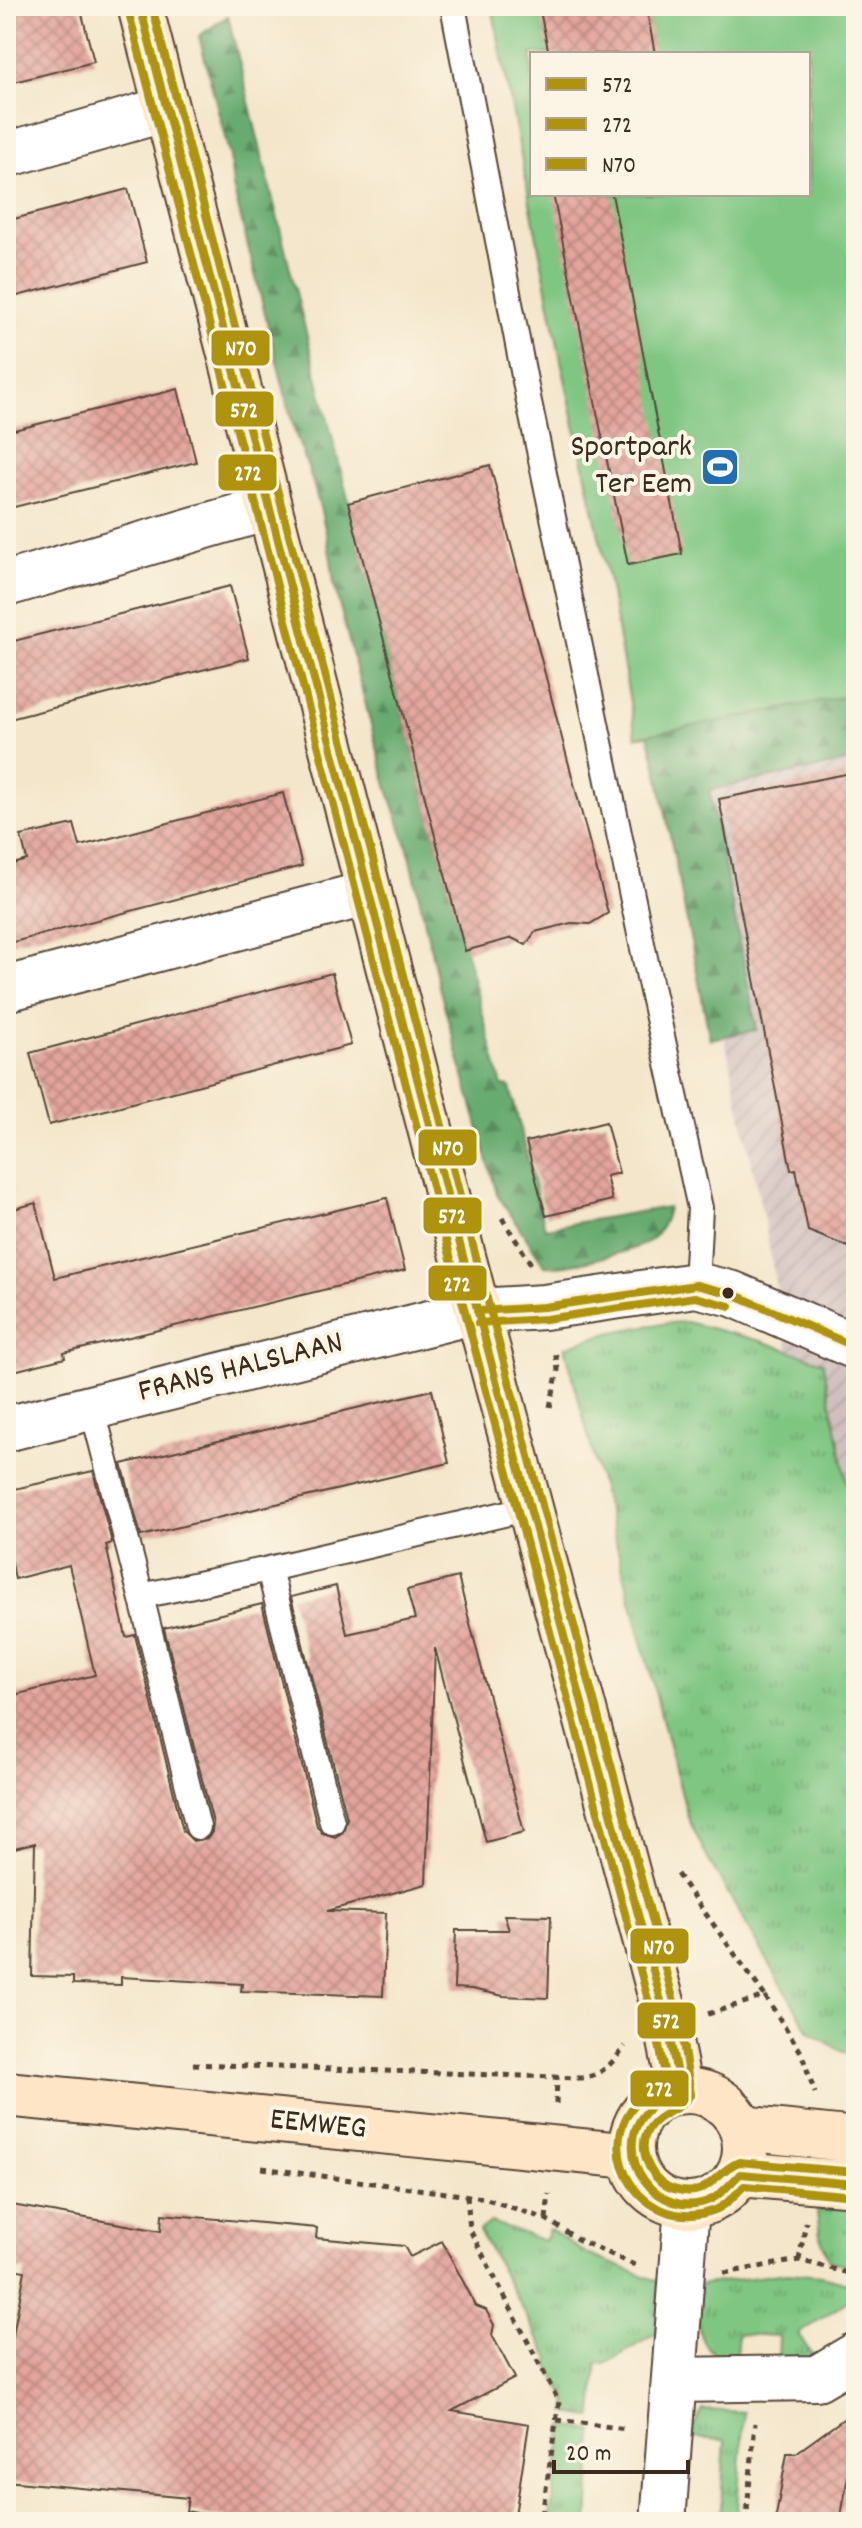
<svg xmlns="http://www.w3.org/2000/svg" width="862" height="2528" viewBox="0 0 862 2528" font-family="Dekko,sans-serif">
	<defs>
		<pattern id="industrial-furrows" width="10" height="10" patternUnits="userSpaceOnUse" patternTransform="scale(2)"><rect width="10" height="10" fill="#d1bfbe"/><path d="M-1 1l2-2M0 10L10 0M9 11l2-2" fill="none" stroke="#b4a4a3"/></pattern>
		<pattern id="grass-tufts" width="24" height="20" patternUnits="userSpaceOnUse" patternTransform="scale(2)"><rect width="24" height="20" fill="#7fc682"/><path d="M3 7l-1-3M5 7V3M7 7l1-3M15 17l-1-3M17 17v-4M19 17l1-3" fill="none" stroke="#69a16a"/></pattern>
		<pattern id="forest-firs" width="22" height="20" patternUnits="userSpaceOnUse" patternTransform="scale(2)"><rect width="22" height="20" fill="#67ab70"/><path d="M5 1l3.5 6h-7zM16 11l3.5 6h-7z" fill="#568b5b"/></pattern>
		<pattern id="building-cross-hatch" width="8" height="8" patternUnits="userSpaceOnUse" patternTransform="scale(2)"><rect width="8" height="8" fill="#e3a49c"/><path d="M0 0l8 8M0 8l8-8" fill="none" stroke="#b9867f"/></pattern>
	</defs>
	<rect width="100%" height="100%" fill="#fcf5e5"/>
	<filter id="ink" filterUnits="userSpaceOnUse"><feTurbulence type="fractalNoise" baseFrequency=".0125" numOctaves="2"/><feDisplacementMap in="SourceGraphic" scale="16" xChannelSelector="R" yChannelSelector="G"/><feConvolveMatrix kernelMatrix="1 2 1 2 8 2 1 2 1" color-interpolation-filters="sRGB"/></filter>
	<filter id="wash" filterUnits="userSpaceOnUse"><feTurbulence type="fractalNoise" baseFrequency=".006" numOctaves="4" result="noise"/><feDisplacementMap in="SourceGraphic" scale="32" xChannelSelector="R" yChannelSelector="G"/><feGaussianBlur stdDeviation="1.8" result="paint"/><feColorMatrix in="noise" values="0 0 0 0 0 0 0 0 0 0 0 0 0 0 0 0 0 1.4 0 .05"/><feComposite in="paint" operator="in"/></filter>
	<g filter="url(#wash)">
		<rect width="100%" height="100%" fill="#f4e6cb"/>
		<path fill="url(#industrial-furrows)" d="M856,722v914l-38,-129 -54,-287 -100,-462z"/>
		<path fill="url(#grass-tufts)" stroke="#5d7850" stroke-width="2" d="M686,1322l75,19 62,21 33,167v531l-47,-29 -102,-174 -19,-39 -123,-471c40,-15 78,-23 121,-25z
			M816,2205l40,3v59l-27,-6 -9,-26z
			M491,2222l53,19 5,-12 40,26 69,26 -1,52 -52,31 -8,-1 -4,54 -27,-4 2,-12 -20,-37 2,-5 -71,-129z
			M787,2273l34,3 35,9v10l-58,39 17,25 -37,7 1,-30 -41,-2 -3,29c-44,-12 -37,-40 -36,-78z
			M703,2410l41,2 -8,110h-16l5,-82 -33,-2 2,-12z
			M564,2426l29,5 -5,91h-39z"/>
		<path fill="url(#forest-firs)" stroke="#516a47" stroke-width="2" d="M228,16c87,358 178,715 274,1070l8,1 35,141 123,-21c-2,13 -8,25 -18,33 -14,12 -86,28 -105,26l-48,-72 -58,-207 -29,-132 -23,-69 -53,-202c-5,-52 -19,-102 -39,-151l-62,-246 -3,-30 -31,-121z
			M687,569l27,153 142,-28v66l-147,30 48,240 -47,9 -53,-270 -48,-187z"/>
		<path fill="#7fc682" stroke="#5d7850" stroke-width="2" fill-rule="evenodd" d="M492,6h364v688l-220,43 -27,-155 -50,-231zM532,54h276v140h-276z"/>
		<g id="blocks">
			<path fill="url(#building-cross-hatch)" d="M6,6h74l14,56 -88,22z
				M539,6h107l9,48h-106z
				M128,189l19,73 -141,37v-78z
				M553,194h59l70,360 -54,11z
				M178,389l18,73 -190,47v-77z
				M490,465l118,448 -18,11 -19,-1 -36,9 -9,13 -14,-7 -47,13 -117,-448z
				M230,586l19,72 -243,62v-77z
				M856,772v478l-48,-19 -12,-62 -5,1 -72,-371z
				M283,793l19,73 -296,78v-78l21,-6 -6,-24 53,-12 6,22z
				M332,973l19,72 -302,80 -19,-72z
				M606,1122l13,51 -13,3 6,24 -66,16 -20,-74z
				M387,1198l18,72 -341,83 1,5 -59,15v-162l30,-8 19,75z
				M432,1390l17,73 -308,73 -19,-72z
				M93,1471l19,72 -6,2 20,92 9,-2 48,196 10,10 15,-3 4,-6 1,-9 -49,-195 98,-24 55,222 5,7 13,4 8,-5 4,-14 -56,-221 45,-11 11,48 68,-15 -8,-29 51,-13 66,255 -38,10 -51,-194 -9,236 -99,27 59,2 -3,83 -142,-5 1,-7 -121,-7v8l-48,-1v-7l-41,-1 3,-133 -29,7v-153l89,-22 -26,-110 -54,14 -9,-45v-43z
				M504,1915l47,1 -3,82 -45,-2 -31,-7 -18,-1 2,-58h53z
				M6,2204l155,27 1,-17 155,14 -1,10 88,8 6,11 32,-16 34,65 10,4 8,15 -2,10 23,43 -63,33 77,13 -15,98h-267l-61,-11 2,-13 -182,-17v-136h5l14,-74 -19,-3z
				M856,2410v21l-16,91h-65l12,-69h9z"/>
		</g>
	</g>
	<g filter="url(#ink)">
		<use href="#blocks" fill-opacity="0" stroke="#574638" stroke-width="2"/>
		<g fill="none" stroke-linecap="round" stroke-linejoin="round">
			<defs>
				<path id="lane" d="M453,6l76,396 121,580 50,226 -4,77
					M92,1407l49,189 128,-27 260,-61
					M269,1569l63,253
					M141,1596l57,231"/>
				<path id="street" d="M6,155l160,-46
					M6,584l262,-76
					M6,989l363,-96
					M6,1429l471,-118 67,-4 152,-22 37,9 123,53
					M675,2380l142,-2 39,-23
					M663,2522l24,-316"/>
				<path id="secondary" d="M140,6l324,1254 199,746 17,85
					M631 2148a57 57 0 1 1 114 0a57 57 0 1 1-114 0Z
					M6,2094l625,62
					M742,2128l114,12
					M740,2174l116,10"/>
			</defs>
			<use href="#lane" stroke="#574638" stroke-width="28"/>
			<use href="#street" stroke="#574638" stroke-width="48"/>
			<use href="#secondary" stroke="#574638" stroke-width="48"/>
			<path stroke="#574638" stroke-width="5" stroke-dasharray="6 6" stroke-linecap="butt" d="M502,1218l29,46
				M550,1407l8,-37 -3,-20
				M677,1874l88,122
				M708,2014l57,-18 36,56 14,41
				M193,2064l387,14c23,-2 32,-15 45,-32
				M556,2104l1,-27
				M262,2168l222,30 62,21 31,20 62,28
				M467,2196l3,34 89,172 -18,120
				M546,2219l3,-25
				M799,2260l7,-38
				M724,2273l75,-13 57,15
				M557,2420l70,9
				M746,2522l9,-99"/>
			<use href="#lane" stroke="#fff" stroke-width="24"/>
			<use href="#street" stroke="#fff" stroke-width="44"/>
			<use href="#secondary" stroke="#fde5c5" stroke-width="44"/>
			<defs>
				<path id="bus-1" d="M140,6l324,1254 204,767 12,64c-10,5 -25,11 -32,19 -42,42 10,115 64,89 10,-5 20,-17 28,-25l116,10
					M477,1311l67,-4 152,-22 37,9 123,53"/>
				<path id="bus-2" d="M128,9l324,1254 204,767 11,55c-9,4 -21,9 -28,15 -51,51 5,137 76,110 11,-4 21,-16 29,-24l111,10
					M478,1323l68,-4 149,-22 35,9"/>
				<path id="bus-3" d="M152,6l324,1251 204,767 11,70c-11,19 -36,18 -45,40 -5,12 -1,26 5,36 5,9 14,17 23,19 35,11 39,-17 65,-27l117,10"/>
			</defs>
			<use href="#bus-1" stroke="#fcf5e5" stroke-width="14"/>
			<use href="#bus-2" stroke="#fcf5e5" stroke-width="14"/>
			<use href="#bus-3" stroke="#fcf5e5" stroke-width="14"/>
			<use href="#bus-1" stroke="#af930c" stroke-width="8"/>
			<use href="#bus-2" stroke="#af930c" stroke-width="8"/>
			<use href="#bus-3" stroke="#af930c" stroke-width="8"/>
		</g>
	</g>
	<defs>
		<symbol id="stadium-square" viewBox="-11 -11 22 22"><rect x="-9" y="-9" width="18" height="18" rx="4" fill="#1f6fb2" stroke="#fcf5e5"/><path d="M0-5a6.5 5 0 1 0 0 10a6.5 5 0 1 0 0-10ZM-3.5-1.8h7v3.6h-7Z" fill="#fff"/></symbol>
	</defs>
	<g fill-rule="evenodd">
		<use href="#stadium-square" x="698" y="445" width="44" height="44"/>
	</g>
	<circle fill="#3b2a1e" stroke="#fcf5e5" stroke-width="3" cx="728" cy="1293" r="7"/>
	<g text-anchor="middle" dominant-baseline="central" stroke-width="8" stroke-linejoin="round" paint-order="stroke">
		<g font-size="32" fill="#3b2a1e" stroke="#fcf5e5" text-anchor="end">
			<text x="692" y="449">Sportpark<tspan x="692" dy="37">Ter Eem</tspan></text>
		</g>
		<g font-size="32" fill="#3b2a1e" stroke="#fcf5e5">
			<text transform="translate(241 1369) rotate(-14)">FRANS HALSLAAN</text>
			<text transform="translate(318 2126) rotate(6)">EEMWEG</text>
		</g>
	</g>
	<g stroke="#fcf5e5" stroke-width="3">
		<rect x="210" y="329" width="61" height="38" rx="8" fill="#af930c"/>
		<rect x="214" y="390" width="61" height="38" rx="8" fill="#af930c"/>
		<rect x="217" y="453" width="61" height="39" rx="8" fill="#af930c"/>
		<rect x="417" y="1128" width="61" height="39" rx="8" fill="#af930c"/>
		<rect x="422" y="1196" width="61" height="39" rx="8" fill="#af930c"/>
		<rect x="427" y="1264" width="61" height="38" rx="8" fill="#af930c"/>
		<rect x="629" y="1927" width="61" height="38" rx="8" fill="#af930c"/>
		<rect x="636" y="2001" width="61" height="39" rx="8" fill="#af930c"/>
		<rect x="629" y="2069" width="61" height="39" rx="8" fill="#af930c"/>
	</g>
	<g font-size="22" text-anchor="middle" font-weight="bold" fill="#fff">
		<text x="241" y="355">N70</text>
		<text x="244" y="417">572</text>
		<text x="248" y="480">272</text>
		<text x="448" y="1155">N70</text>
		<text x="452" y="1223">572</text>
		<text x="457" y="1291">272</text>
		<text x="659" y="1954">N70</text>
		<text x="666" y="2028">572</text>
		<text x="659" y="2096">272</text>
	</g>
	<rect width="862" height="2528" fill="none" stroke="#fcf5e5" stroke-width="32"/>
	<rect x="530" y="52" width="280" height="144" fill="#fcf5e5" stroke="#afa495" stroke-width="2"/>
	<rect x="546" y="78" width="40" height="12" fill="#af930c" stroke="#afa495" stroke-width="2"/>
	<text x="602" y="92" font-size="24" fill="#3b2a1e">572</text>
	<rect x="546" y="118" width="40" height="12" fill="#af930c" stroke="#afa495" stroke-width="2"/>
	<text x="602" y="132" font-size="24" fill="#3b2a1e">272</text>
	<rect x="546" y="158" width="40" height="12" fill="#af930c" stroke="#afa495" stroke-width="2"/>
	<text x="602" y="172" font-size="24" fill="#3b2a1e">N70</text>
	<path d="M554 2460v12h134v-12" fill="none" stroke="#3b2a1e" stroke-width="4"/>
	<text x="566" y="2460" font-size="24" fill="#3b2a1e" stroke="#fcf5e5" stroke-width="6" paint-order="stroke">20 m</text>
</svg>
